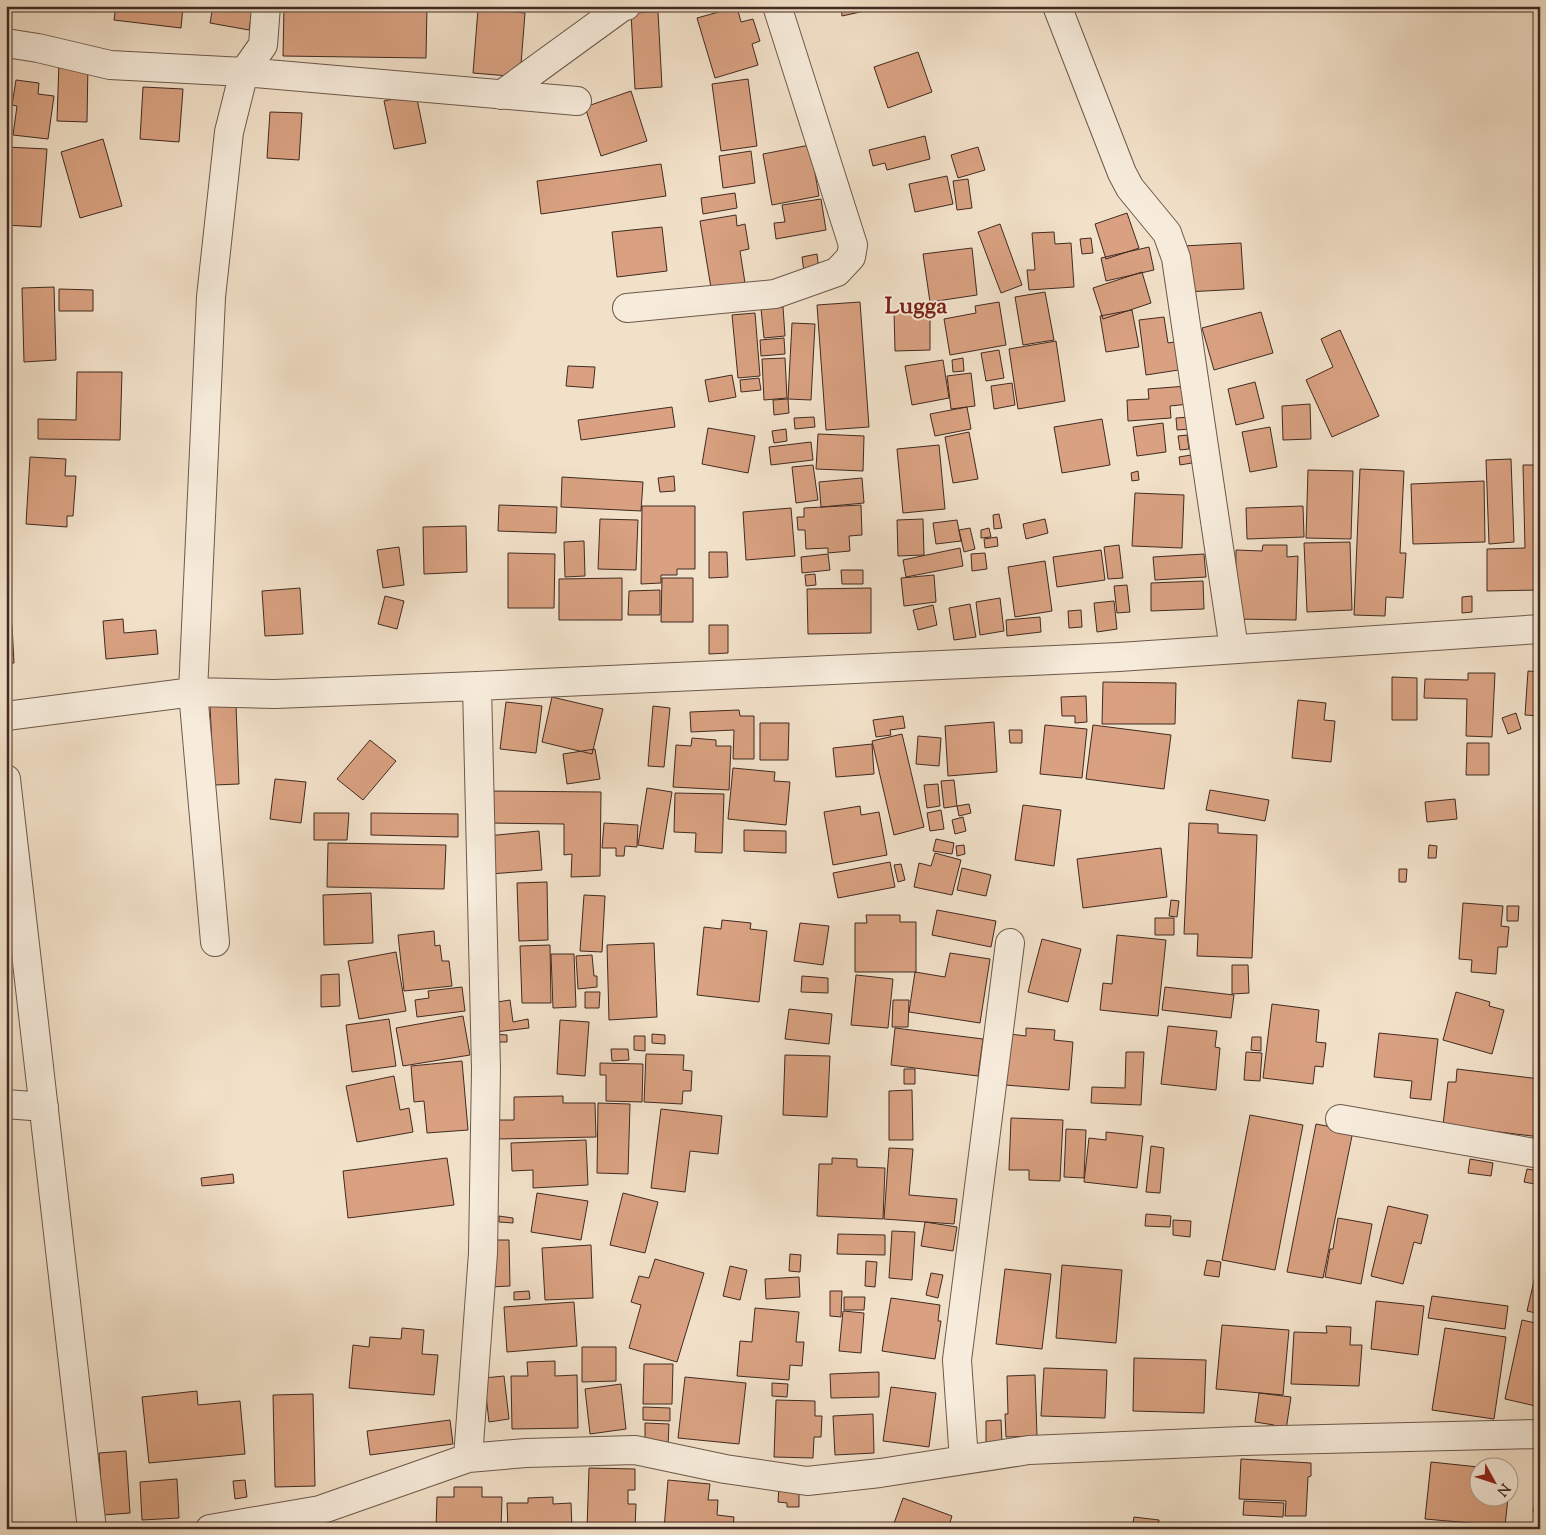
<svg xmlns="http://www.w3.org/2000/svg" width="1546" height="1535" viewBox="0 0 1546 1535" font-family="'Sorts Mill Goudy',serif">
	<rect width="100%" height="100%" fill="#f2e1c9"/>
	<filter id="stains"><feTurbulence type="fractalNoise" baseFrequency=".004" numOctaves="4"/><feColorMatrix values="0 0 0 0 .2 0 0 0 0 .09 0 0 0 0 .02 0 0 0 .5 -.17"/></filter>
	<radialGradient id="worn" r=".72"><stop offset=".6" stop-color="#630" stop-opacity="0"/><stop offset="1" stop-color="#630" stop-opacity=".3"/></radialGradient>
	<path fill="#d9a181" stroke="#412a21" d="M116,6h67l-2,22 -67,-8z
		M213,6h40l-4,24 -39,-7z
		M284,6h143l-1,52 -143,-2z
		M841,6h47l-46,10z
		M737,7l4,15 12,-3 7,22 -8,3 6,21 -43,13 -18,-60z
		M478,9l47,4 -5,64 -47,-4z
		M658,12l4,75 -27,2 -4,-76z
		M918,52l14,40 -44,16 -14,-41z
		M59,61l29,1 -1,60 -30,-1z
		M748,79l9,67 -36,5 -9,-67z
		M16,80l23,3 -1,11 16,2 -6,43 -35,-4 4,-29 -5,-1z
		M143,87l40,2 -4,53 -39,-3z
		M631,91l16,50 -46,15 -16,-49z
		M416,94l10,49 -32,6 -10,-48z
		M270,112l32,1 -3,47 -32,-2z
		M925,136l5,23 -43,11 -2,-7 -12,3 -4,-16z
		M103,139l19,67 -42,12 -19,-66z
		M810,145l9,51 -47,9 -9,-51z
		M6,147l41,2 -6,78 -35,-2z
		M978,147l7,23 -27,8 -7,-23z
		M751,151l4,32 -32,5 -4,-32z
		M661,164l5,32 -125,18 -4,-33z
		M947,176l6,28 -38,8 -6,-28z
		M968,179l4,29 -15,2 -4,-29z
		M735,193l2,15 -34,6 -2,-16z
		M821,199l5,31 -50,9 -2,-16 11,-1 -3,-17z
		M1127,213l12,35 -33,11 -11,-35z
		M736,215l1,11 8,-2 4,25 -9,2 5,32 -34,5 -11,-67z
		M1000,224l22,61 -21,8 -23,-61z
		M662,227l5,44 -50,6 -5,-45z
		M1054,232l1,12 16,-1 3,44 -45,3 -2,-20h8l-3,-37z
		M1091,238l2,15 -11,1 -2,-15z
		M1241,243l3,46 -59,3 -2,-46z
		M1149,247l5,23 -48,11 -5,-23z
		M972,248l5,47 -47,7 -7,-48z
		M817,254l2,16 -15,2 -2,-15z
		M1142,272l9,31 -48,16 -10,-31z
		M54,287l2,73 -32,2 -2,-74z
		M59,289l34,1v21h-34z
		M1045,292l9,48 -31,5 -8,-48z
		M860,302l9,125 -43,3 -9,-125z
		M999,302l7,43 -56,10 -6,-36 32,-6 -1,-7z
		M783,307l2,29 -21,2 -3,-29z
		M930,309v41l-35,1 -1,-41z
		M1132,310l7,37 -33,5 -6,-36z
		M1261,312l12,41 -59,17 -12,-42z
		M755,313l5,63 -22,2 -6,-63z
		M1164,317l4,26 13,-2 4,28 -39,6 -7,-55z
		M792,323l23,1 -4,76 -23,-1z
		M1340,330l39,86 -47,21 -26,-57 27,-13 -12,-28z
		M784,338l1,16 -24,2 -1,-16z
		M1056,341l9,60 -47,8 -9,-60z
		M999,350l5,28 -18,3 -5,-28z
		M785,358l2,40 -23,2 -2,-41z
		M963,358l1,13 -11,1 -1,-12z
		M943,360l6,38 -37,7 -7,-39z
		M568,366l27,1 -2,21 -27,-2z
		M77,372h45l-2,68 -82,-1v-20l38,1z
		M971,373l4,33 -24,3 -4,-33z
		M732,375l4,22 -27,5 -4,-22z
		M759,378l2,12 -20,2 -1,-12z
		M1255,382l9,36 -28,7 -8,-36z
		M1012,383l3,22 -21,4 -3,-23z
		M1187,386l2,18 -19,2 1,12 -43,3 -1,-21 22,-1 -1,-10z
		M788,399l1,14 -15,2 -1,-15z
		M1310,404l1,35 -28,1 -1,-34z
		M672,407l3,20 -94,13 -3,-20z
		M967,407l4,22 -36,7 -5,-22z
		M814,417l1,10 -20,2 -1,-11z
		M1189,417l1,12 -13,1 -1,-12z
		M1102,419l8,46 -48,8 -8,-46z
		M1163,423l3,29 -29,4 -4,-29z
		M1270,427l7,40 -27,5 -8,-40z
		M708,428l47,8 -7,37 -46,-9z
		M786,429l1,12 -13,2 -2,-12z
		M969,432l9,47 -25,4 -8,-46z
		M818,434l46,2 -1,35 -47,-2z
		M1187,435l2,14 -9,1 -2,-14z
		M811,442l2,18 -42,5 -2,-18z
		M939,445l6,64 -42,4 -6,-64z
		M1191,455l1,8 -12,2 -1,-8z
		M30,457l36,2 -1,17h11l-3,40h-6v11l-41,-3z
		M1511,459l3,83 -25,2 -3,-84z
		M813,465l5,35 -22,3 -4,-36z
		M1523,465h17v125l-53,1v-42l38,-1z
		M1360,469l44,2 -4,82h6l-3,45 -17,-1 -1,19 -31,-1z
		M1308,470l45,1 -2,68 -45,-1z
		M1138,471l1,9 -7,1 -1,-8z
		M674,476l1,15 -15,1 -2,-14z
		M562,477l81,5 -2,29 -80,-4z
		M862,478l2,25 -43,4 -2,-25z
		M1484,481l1,61 -72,2 -2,-60z
		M1135,493l49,2 -2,53 -50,-2z
		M499,505l58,2 -1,26 -58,-2z
		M861,505l1,30 -13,1 1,15 -22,2v-5l-22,1 -1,-19h-7l-1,-13h7v-9z
		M642,506h53v63h-18v6h-16v8l-20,1z
		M1303,506l1,31 -57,2 -1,-31z
		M791,508l4,48 -49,4 -3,-48z
		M999,514l3,14 -8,1 -1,-14z
		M600,519l38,1 -2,50 -38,-1z
		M923,519l1,36 -26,1 -1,-36z
		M1045,519l3,14 -22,6 -3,-15z
		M957,520l4,21 -25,3 -3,-21z
		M466,526l1,46 -43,2 -1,-47z
		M970,528l5,21 -11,3 -5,-22z
		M989,528l2,9 -10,1v-8z
		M997,537l1,9 -13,2 -1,-9z
		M584,541l1,35 -20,1 -1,-35z
		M1350,542l2,68 -45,2 -3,-69z
		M1119,545l4,33 -15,1 -4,-32z
		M1263,545h24v12l11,-1 -2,64 -61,-1 1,-69 26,1z
		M399,547l5,38 -21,3 -6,-38z
		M960,548l3,18 -57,11 -3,-17z
		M1101,550l4,30 -48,7 -4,-30z
		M709,552h18l1,25 -19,1z
		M508,553l47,1 -1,54h-46z
		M985,553l2,16 -15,2 -1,-17z
		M828,554l2,16 -28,3 -1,-16z
		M1204,554l2,23 -51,3 -2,-23z
		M1045,561l7,50 -37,6 -7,-50z
		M841,570h22v14h-21z
		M815,574l1,11 -10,1 -1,-11z
		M934,575l2,27 -32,4 -3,-28z
		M622,578v42h-63v-41z
		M662,578h31v44h-32z
		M1203,581l1,28 -53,2v-28z
		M1127,585l3,27 -13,1 -3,-27z
		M300,588l3,46 -38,2 -3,-45z
		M871,588v45l-63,1 -1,-45z
		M660,590v25h-32l1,-24z
		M385,596l19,5 -7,28 -19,-5z
		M1472,596v16l-10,1v-16z
		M1000,598l4,33 -24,4 -4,-33z
		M1114,601l3,28 -20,3 -3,-29z
		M970,604l6,33 -22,3 -5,-32z
		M933,605l4,20 -19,5 -5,-20z
		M1081,610l1,17 -13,1 -1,-17z
		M1040,617l1,15 -34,4 -1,-16z
		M123,619l1,14 32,-3 2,24 -52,5 -3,-38z
		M12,625l2,38 -8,1v-38z
		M709,625h19v28l-19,1z
		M1528,671l12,1v44l-15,-1z
		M1468,673h27l-3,64 -26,-1 1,-37 -43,-1 1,-19 43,1z
		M1392,677l25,1v42h-25z
		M1103,682l73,1 -1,41h-73z
		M1086,696l1,26 -12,1v-7h-13l-1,-19z
		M552,697l51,12 -11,45 -50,-12z
		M1298,700l28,3 -2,17 11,1 -4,41 -39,-4z
		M506,702l36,4 -6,47 -36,-4z
		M236,705l3,79 -25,1 -4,-79z
		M653,706l17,2 -6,59 -16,-1z
		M739,710l1,6h14v43h-21l1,-29 -43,2 -1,-20z
		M1516,713l5,16 -13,5 -6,-16z
		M903,716l2,12 -15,2 1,5 -15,2 -3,-17z
		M994,722l3,50 -49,4 -3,-50z
		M760,723h29l-1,37h-28z
		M1045,725l42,4 -5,49 -42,-4z
		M1093,725l78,10 -7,54 -78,-10z
		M1009,730h13v13h-12z
		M902,734l22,93 -30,8 -22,-94z
		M918,736l23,2 -2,28 -23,-2z
		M692,738l24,2v6h15l-2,44 -56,-3 3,-42 15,1z
		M370,740l26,21 -33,39 -26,-21z
		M1467,743h22v32h-23z
		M872,744l2,30 -38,3 -3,-29z
		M595,749l5,30 -33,5 -4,-30z
		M733,768l42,4 -1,9 16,1 -4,43 -58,-6z
		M275,779l31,3 -5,41 -31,-4z
		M954,780l3,26 -13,2 -3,-27z
		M938,784l2,22 -13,2 -3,-23z
		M647,788l25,4 -9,57 -25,-4z
		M1210,790l59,10 -4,21 -59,-11z
		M489,791l112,1 -1,84 -29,1 1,-23 -8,1v-31l-76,-1z
		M675,793l49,1 -2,59 -27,-1 1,-19 -22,-1z
		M1455,799l2,20 -30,3 -2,-20z
		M969,804l2,9 -12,3 -2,-10z
		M1023,805l38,5 -7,56 -39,-6z
		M860,806l1,9 18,-3 8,43 -54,10 -9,-53z
		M941,810l3,19 -14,2 -3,-18z
		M314,813h35l-2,27h-33z
		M371,813l87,1v23l-87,-2z
		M963,817l3,14 -11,3 -3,-14z
		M604,823l34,2 -1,22 -12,-1 -1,10h-8v-8h-14z
		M1189,823l29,1v9l39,2 -5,123 -55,-2 1,-22h-14z
		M744,830l42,1v22l-42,-2z
		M539,831l3,39 -52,4 -3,-38z
		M936,839l18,4 -2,11 -19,-3z
		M328,843l118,2 -2,44 -117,-2z
		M964,845l1,9 -8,2 -1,-10z
		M1429,845l8,1 -1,12h-8z
		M1161,848l6,49 -84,11 -6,-49z
		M935,853l26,7 -9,35 -38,-8 5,-24 12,3z
		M890,862l5,25 -57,11 -5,-25z
		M901,864l4,16 -7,2 -4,-17z
		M962,868l29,7 -5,21 -29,-6z
		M1399,869h8l-1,13h-7z
		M547,882l1,58 -29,1 -2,-58z
		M371,893l2,50 -49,2 -1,-50z
		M584,895l21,1 -3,56 -22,-1z
		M1171,900l8,1 -2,16 -8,-1z
		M1463,903l40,3 -2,20 8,1 -2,20h-9l-2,27 -25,-2 1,-12 -13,-1z
		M1507,906h12l-1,15h-11z
		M937,910l59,11 -5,26 -59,-12z
		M866,915h34v7h16v50h-61v-49h12z
		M1155,918h19v17h-19z
		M722,920l29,3 -1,6 17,2 -8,71 -62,-7 7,-68 17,2z
		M800,923l29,3 -6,39 -29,-4z
		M434,931l1,15 5,-1 2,16h7l3,25 -48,5 -6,-56z
		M1117,935l49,5 -8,76 -58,-6 3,-27 9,1z
		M1042,939l39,10 -13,53 -40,-10z
		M654,943l3,74 -48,3 -2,-75z
		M550,945l1,58h-29l-2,-57z
		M396,952l10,59 -47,8 -11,-58z
		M950,953l40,6 -10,64 -71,-11 6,-40 30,5z
		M551,954h23l2,53 -23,1z
		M592,955l2,21h3v11l-19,2 -2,-33z
		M1232,965h16l1,28 -17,1z
		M339,974l1,32 -19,1v-32z
		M856,975l37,4 -5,49 -37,-3z
		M802,976l26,2v15l-27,-1z
		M462,987l3,24 -48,6 -2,-17 14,-2 -1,-7z
		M1165,987l69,8 -3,23 -69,-8z
		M585,992h15l-1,16h-14z
		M1456,992l34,10 -1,4 15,4 -12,44 -49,-14z
		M510,1000l3,22 15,-3 1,9 -34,4 -4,-29z
		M893,1000h16l-1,27h-16z
		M1272,1004l47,6 -3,32 10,1 -3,24 -8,-1 -2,18 -50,-6z
		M789,1009l43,5 -3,30 -44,-5z
		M463,1016l7,39 -67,11 -7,-38z
		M389,1019l7,47 -44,6 -6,-47z
		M560,1020l29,2 -4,54 -28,-2z
		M1168,1026l49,5 -2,16 5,1 -4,42 -55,-6z
		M895,1028l88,11 -5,37 -87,-11z
		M1026,1028l29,2 -1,10 19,2 -4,48 -64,-5 5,-51 16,2z
		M1379,1033l59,6 -7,61 -21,-2 2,-17 -38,-4z
		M493,1034l14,1v7h-14z
		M652,1034l13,1v9l-13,-1z
		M634,1036h11v15l-11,-1z
		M1252,1037h9v14l-10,-1z
		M1540,1039v30l-6,-1z
		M611,1049h17l1,11 -17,1z
		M1126,1052h18l-3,53 -50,-2 1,-16 33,1z
		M1246,1052l16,1 -2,28 -16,-1z
		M646,1054l38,1 -1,15 9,1 -1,20h-8l-1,13 -38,-2z
		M785,1055l45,1 -3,61 -44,-2z
		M462,1061l6,69 -41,3 -3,-32 -10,1 -3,-36z
		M600,1063l43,1 -1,38 -36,-1v-26h-6z
		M904,1069h11v15h-11z
		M1457,1069l83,10v58l-97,-12 5,-43h8z
		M394,1076l6,34 9,-2 4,24 -56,10 -11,-56z
		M912,1090l1,50h-24v-49z
		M563,1096v7h32l1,34 -100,2v-19h18v-23z
		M598,1103l32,1 -2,70 -31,-1z
		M661,1109l61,7 -4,38 -28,-3 -5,41 -34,-4z
		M1250,1115l53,10 -28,145 -53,-10z
		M1011,1118l52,2 -3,61 -31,-1v-10h-20z
		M1316,1124l37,7 -30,147 -36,-6z
		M1066,1129l20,1 -2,48 -20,-1z
		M1106,1132l37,4 -6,52 -53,-6 5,-44 17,2z
		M586,1140l2,45 -55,3v-18l-21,1 -1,-28z
		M1151,1146l13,2 -4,45 -14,-1z
		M889,1148l24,1 -4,46 48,4 -3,25 -70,-5z
		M447,1158l7,47 -106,13 -5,-47z
		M832,1158l25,1v8l28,1 -2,51 -66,-3 2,-52h13z
		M1470,1159l23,4 -2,13 -23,-3z
		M1527,1169l13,2v14l-16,-3z
		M233,1174l1,9 -32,3 -1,-8z
		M537,1193l51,8 -7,39 -50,-8z
		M623,1193l35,9 -13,51 -35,-8z
		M1388,1206l40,9 -7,29 -7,-2 -11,42 -32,-8z
		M1146,1214l25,2 -1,11 -25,-1z
		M499,1216l14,2v5l-14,-1z
		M1338,1218l34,6 -11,60 -36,-7 5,-28h3z
		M1173,1220l18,1 -1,16 -17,-2z
		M925,1222l32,5 -4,24 -32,-5z
		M892,1231l23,1 -3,48 -23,-2z
		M838,1234l47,1v20l-48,-1z
		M490,1240h19l1,46 -20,1z
		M591,1245l2,53 -48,2 -3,-52z
		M790,1254l11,1 -1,17 -11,-1z
		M1540,1255v59l-13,-3z
		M655,1259l49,14 -27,89 -48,-14 12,-43 -10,-3 8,-26 10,2z
		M1207,1260l14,2 -2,15 -15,-2z
		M866,1261l11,1 -2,25 -10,-1z
		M1062,1265l60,5 -6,73 -60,-5z
		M730,1266l17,4 -7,30 -17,-4z
		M1005,1269l46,5 -9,75 -46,-5z
		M931,1273l12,2 -5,23 -12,-3z
		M799,1277l1,20 -34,2 -1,-20z
		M529,1291l1,8 -16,1v-8z
		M830,1291h12l-1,26 -11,-1z
		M1432,1296l76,10 -3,23 -77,-11z
		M844,1297h21l-1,13h-20z
		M891,1298l49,7 -2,16h3l-6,38 -53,-8z
		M1376,1301l48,5 -6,49 -47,-6z
		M574,1302l3,44 -70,6 -3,-45z
		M755,1308l44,4 -3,30h8l-2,24 -12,-1 -1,15 -52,-4 3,-35 12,1z
		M843,1311l21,2 -3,40 -22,-2z
		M1522,1320l18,4v83l-35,-8z
		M1222,1325l67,5 -6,65 -67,-6z
		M1326,1326l25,1 -1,18h12l-3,41 -68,-2 3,-52 33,1z
		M402,1328l22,2 -2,24 16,1 -4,40 -85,-7 4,-43 16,2 1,-10 31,2z
		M1445,1328l61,9 -12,82 -62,-9z
		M582,1347h34v34l-34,1z
		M1134,1358l72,2 -2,53 -71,-2z
		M555,1361v15l22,-1 1,53 -66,1 -1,-53h17l-1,-14z
		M644,1364h29l-1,40h-29z
		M1044,1368l63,2 -2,48 -64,-2z
		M879,1372v25l-48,1 -1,-24z
		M1035,1375l2,61 -31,1 -1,-23h3l-1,-38z
		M504,1376l5,43 -20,3 -5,-44z
		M685,1377l61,6 -7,61 -61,-6z
		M772,1383l16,1 -1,13 -15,-1z
		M621,1384l5,45 -36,5 -5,-45z
		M891,1387l45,6 -7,54 -46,-6z
		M197,1391l1,14 42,-4 5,53 -96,9 -7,-66z
		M1259,1393l32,4 -5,33 -12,-2v-3l-19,-3z
		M313,1394l2,92 -40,1 -2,-92z
		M776,1400l39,1v15h7l-1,21h-7l-1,21 -39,-1z
		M643,1407l27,1v13l-27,-1z
		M873,1414l1,39 -39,2 -2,-39z
		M450,1420l3,24 -83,11 -3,-24z
		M1001,1420l1,24h-16v-23z
		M645,1423l24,1 -1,22h-23z
		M126,1451l4,62 -27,2 -4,-62z
		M1241,1459l70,4v13l-3,1 -2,39h-21l1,-15 -47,-2z
		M1431,1462l57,6h-10v30h30l-3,28 -80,-7z
		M589,1468l46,1v21h-7v14h8l-1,25h-48z
		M177,1479l2,39 -37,2 -2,-38z
		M245,1480l2,17 -12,2 -2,-18z
		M668,1480l42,4 -2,16h10l-1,15 17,2 -1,12h-69z
		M779,1486l20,6v15h-12v-4l-9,-1z
		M454,1487h28v10h20l-1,32h-65l1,-32h17z
		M1538,1489h2v25l-7,-2z
		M553,1497v7l18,-1 1,26h-64l-1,-26h21v-5z
		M903,1498l49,18 -4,13h-56z
		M1244,1501l40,2 -1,14 -40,-2z
		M1134,1517l25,3 -1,9h-26z"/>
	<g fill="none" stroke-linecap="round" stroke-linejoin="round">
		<defs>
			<path id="street" d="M1057,6l65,167 8,15 37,45 9,25 58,391
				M6,43l32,5 72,17 134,7 333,29
				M501,95l121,-88 4,-1
				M627,308l148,-14 62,-22 14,-15 2,-12 -76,-239
				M6,716l187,-24 82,2 202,-8 642,-29 421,-28
				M6,779l86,750
				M215,942l-22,-250 18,-395 18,-165 15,-60 19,-27 3,-39
				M6,1104l38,3
				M1340,1119l200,35
				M468,1458l15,-205 3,-184 -9,-383
				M964,1460l-7,-100 53,-417
				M210,1529l110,-19 148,-52 58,-5 109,-3 90,19 82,12 73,-8 149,-23 214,-9 297,-7"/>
		</defs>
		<use href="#street" stroke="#6d584b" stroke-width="30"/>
		<use href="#street" stroke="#f7ecdc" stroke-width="28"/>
	</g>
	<g text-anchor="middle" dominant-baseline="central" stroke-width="4" stroke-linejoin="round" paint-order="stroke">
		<g font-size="24" font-weight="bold" fill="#7a1f14" stroke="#f7ecdc">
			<text x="916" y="307">Lugga</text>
		</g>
	</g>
	<rect width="1546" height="1535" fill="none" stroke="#f2e1c9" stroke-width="25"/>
	<rect x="8" y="8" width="1531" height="1520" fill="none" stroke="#412a21" stroke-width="2.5"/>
	<rect x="12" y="12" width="1521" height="1510" fill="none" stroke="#412a21"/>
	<g transform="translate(1494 1482) rotate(130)"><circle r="24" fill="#f7ecdc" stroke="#ae9e91"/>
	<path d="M0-4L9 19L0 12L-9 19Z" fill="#8f2418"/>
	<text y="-8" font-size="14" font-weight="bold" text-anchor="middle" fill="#412a21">N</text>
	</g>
	<rect width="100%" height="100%" filter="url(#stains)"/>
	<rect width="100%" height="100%" fill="url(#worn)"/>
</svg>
